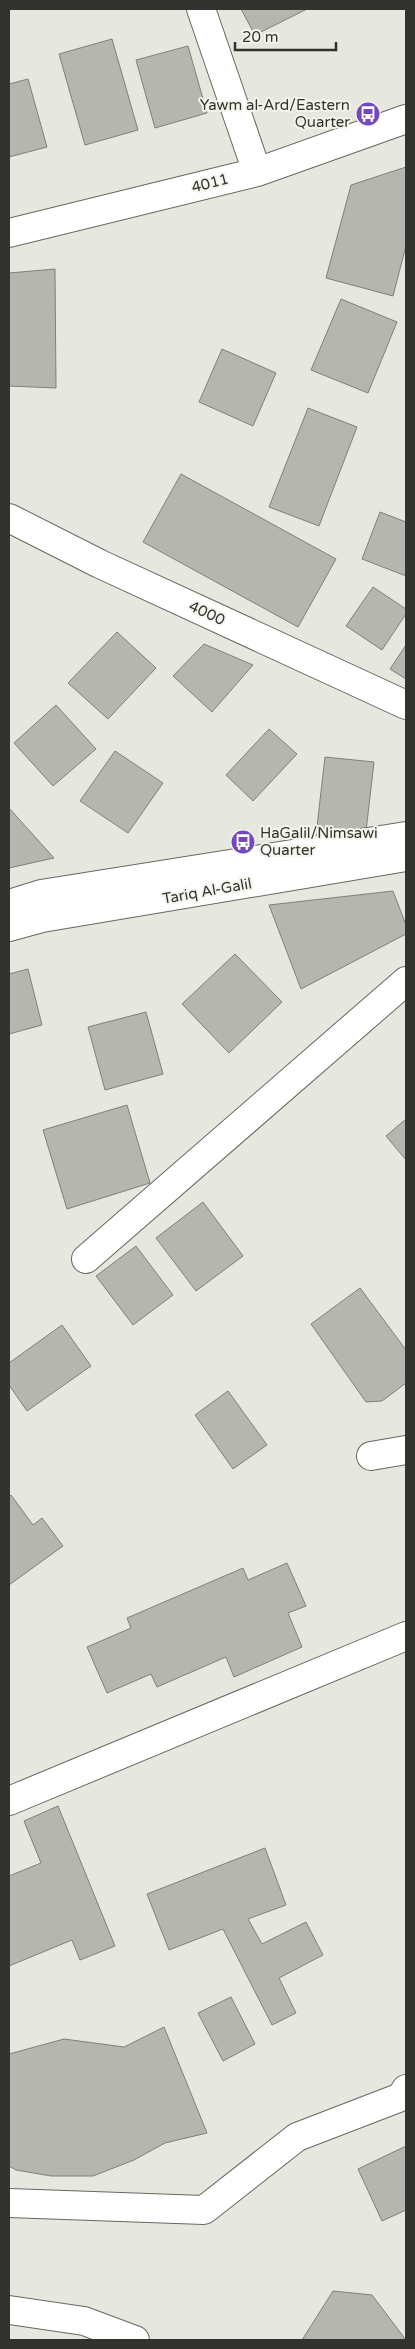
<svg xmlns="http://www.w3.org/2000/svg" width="415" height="2349" viewBox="0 0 415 2349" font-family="'Varela Round',sans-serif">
	<rect width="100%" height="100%" fill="#e6e8df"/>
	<path fill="#b5b6ae" stroke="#7f8078" d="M241,9h66l-52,26z
		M112,39l26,91 -53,15 -26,-91z
		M188,46l19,67 -52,15 -19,-68z
		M28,79l19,68 -38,10v-73z
		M406,167v79l-13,50 -67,-18 25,-93z
		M55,269l1,119 -47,-2v-113z
		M341,299l56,23 -29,71 -57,-23z
		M222,349l54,24 -23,53 -54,-24z
		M308,408l49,19 -38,99 -50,-19z
		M181,474l155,85 -38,68 -155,-85z
		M380,512l26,10v54l-44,-17z
		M373,587l33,22v5l-24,36 -36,-24z
		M117,632l39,36 -48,51 -40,-36z
		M204,644l49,21 -41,47 -39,-36z
		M406,645v34l-16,-10z
		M56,705l40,44 -43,37 -39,-43z
		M269,729l28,25 -44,47 -27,-26z
		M115,751l48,32 -35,50 -48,-32z
		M325,757l49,5 -9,78 -49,-5z
		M9,808l45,50 -45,10z
		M393,891l13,34v9l-105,55 -32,-84z
		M235,954l47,48 -53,51 -47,-49z
		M28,969l14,56 -33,9v-60z
		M146,1012l17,62 -58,16 -17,-63z
		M127,1105l23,78 -83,26 -24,-79z
		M406,1119v41l-20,-24z
		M203,1202l40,54 -47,35 -40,-53z
		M136,1246l37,49 -40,30 -37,-49z
		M360,1288l46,62v33l-24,18 -16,1 -55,-78z
		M62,1325l29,41 -64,45 -18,-26v-22z
		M228,1391l39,54 -34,24 -38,-54z
		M11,1495l22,30 9,-7 21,28 -54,39v-88z
		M287,1563l19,43 -18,7 14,34 -68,30 -8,-20 -69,30 -6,-13 -44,19 -20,-46 44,-19 -4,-10 116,-50 5,12z
		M58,1806l57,140 -35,14 -8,-20 -63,26v-90l32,-13 -17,-42z
		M265,1848l21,57 -38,14 14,25 44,-22 17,33 -44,23 17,35 -24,12 -49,-96 -54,21 -22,-56z
		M231,1997l24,47 -32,17 -25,-48z
		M164,2027l43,106 -42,10 -31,17 -41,16h-42l-35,-6 -7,-4v-112l55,-15 60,8z
		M406,2146v64l-24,11 -24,-52z
		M333,2291l39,4 34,45h-104z"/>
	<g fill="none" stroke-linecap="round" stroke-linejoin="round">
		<defs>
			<path id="minor" d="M201,9l56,163
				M9,233l248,-61 149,-53
				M9,518l91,46 306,141
				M9,904l32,-10 365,-58
				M9,927l33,-9 364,-61
				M86,1259l320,-278
				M371,1456l35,-6
				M9,1801l397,-165
				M9,2203l195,7 93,-73 104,-40 5,-8
				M9,2310l75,11 51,19"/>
		</defs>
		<use href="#minor" stroke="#676860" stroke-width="30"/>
		<use href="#minor" stroke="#fff" stroke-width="28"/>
	</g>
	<defs>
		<symbol id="bus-disc" viewBox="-11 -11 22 22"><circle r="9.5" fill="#7648c0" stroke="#f3f5ec"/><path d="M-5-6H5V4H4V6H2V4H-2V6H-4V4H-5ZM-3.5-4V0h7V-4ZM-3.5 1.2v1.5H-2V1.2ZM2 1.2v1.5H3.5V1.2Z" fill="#fff"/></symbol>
	</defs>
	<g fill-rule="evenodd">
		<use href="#bus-disc" x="354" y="100" width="28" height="28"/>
		<use href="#bus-disc" x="229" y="828" width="28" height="28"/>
	</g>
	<g text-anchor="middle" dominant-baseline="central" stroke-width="4" stroke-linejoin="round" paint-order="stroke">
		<g font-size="15" fill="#32332f" stroke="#f3f5ec" text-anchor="end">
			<text x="350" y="105">Yawm al-Ard/Eastern<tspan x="350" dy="17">Quarter</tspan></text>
			<text x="260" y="833" text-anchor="start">HaGalil/Nimsawi<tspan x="260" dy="17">Quarter</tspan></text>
		</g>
		<g font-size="15" fill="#32332f" stroke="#f3f5ec">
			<text transform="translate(210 183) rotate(-14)">4011</text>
			<text transform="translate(207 613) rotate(25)">4000</text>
			<text transform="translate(207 891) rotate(-10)">Tariq Al-Galil</text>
		</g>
	</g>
	<rect width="415" height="2349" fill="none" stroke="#32332f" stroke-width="20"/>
	<path d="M235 42v8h101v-8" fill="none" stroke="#32332f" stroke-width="2.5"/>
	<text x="242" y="42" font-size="15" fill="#32332f" stroke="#f3f5ec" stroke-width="4" paint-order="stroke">20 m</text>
</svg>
